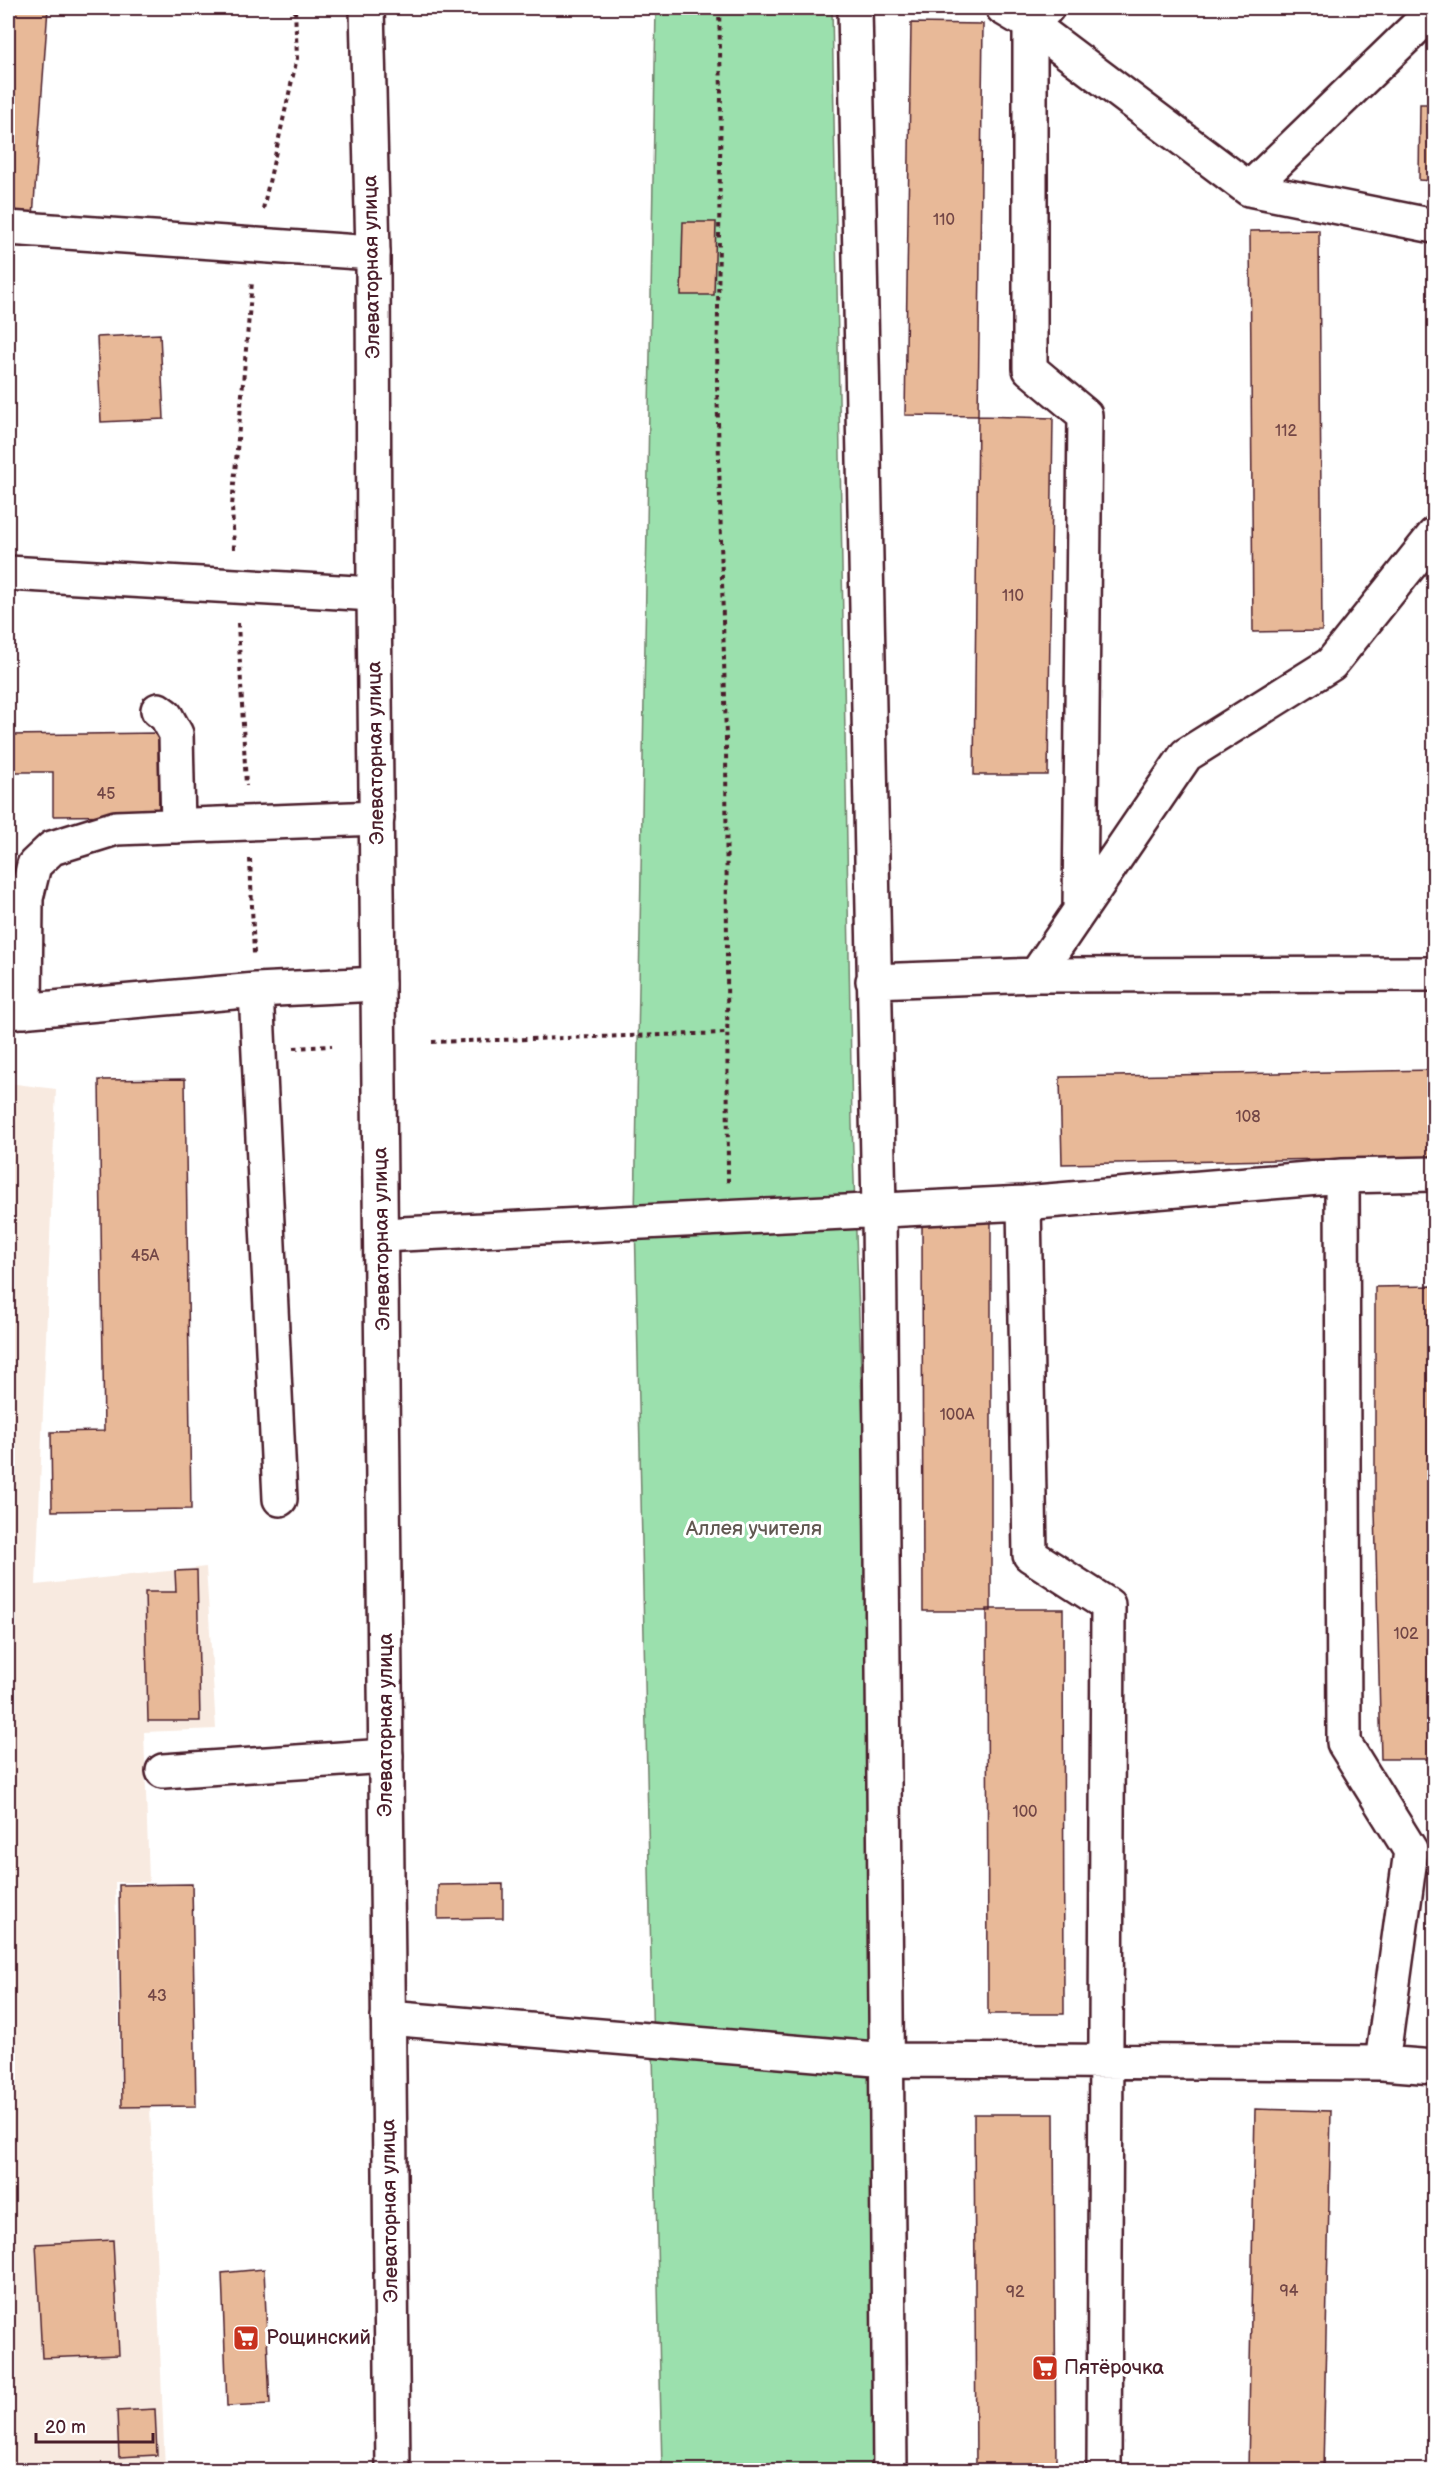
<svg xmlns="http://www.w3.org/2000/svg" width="1442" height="2478" viewBox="0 0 1442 2478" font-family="'Balsamiq Sans',sans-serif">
	<rect width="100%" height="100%" fill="#fff"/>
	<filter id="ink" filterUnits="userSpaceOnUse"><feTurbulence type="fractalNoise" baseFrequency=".0167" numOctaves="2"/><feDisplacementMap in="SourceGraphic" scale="12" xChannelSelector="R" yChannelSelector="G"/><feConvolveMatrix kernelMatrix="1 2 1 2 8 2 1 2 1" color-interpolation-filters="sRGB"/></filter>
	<g filter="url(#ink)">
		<path fill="#f8eae0" d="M8,1083l48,6 -20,496 170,-18 10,162 -72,3 5,150h-34l6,225h29l15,363h-157z"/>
		<path fill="#9be0ad" stroke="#72806c" stroke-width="1.5" d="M656,8h176l20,1116 13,357 15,989h-218l-27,-1252z"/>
		<path fill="#e8b998" stroke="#4a1f2b" stroke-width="1.5" d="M8,8h40l-15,209 -25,-2z
			M911,23l72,1 -5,392 -73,-1z
			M1420,104h14v77l-15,-1z
			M683,222h33l-2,73h-33z
			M1319,230l3,401 -69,1 -3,-401z
			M160,334l4,85 -63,3 -4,-85z
			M978,416l75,2 -5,357h-74z
			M158,733l1,82 -106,1v-44h-45v-37z
			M1434,1070v87l-372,7 -2,-87z
			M185,1079l6,430 -139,2 -1,-79 53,-1 -5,-351z
			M922,1219h69v392h-68z
			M1434,1286v473h-53l-6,-250v-222z
			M197,1570l3,151h-52l-3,-129h31l-1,-21z
			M987,1609h76l1,405h-76z
			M192,1884l4,222 -74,1 -3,-222z
			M503,1884v34l-65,1v-34z
			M1255,2109l76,2 -8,359h-75z
			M974,2114h80l2,356h-80z
			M113,2240l6,115 -77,3 -6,-114z
			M264,2269l6,135 -43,2 -5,-133z
			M155,2409l2,46 -38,2 -2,-46z"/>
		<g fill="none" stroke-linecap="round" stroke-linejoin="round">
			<defs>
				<path id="minor" d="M855,8l24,1202 11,1260
					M1003,8l27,16 219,165 185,37
					M1047,8l-17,16v345l55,46 -5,495
					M1249,189l185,-179
					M8,228l365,25
					M8,573l366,21
					M158,710l8,6 10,18 2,92
					M1036,975l398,-1
					M873,981l163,-6 150,-220 145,-91 103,-129
					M256,990l24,509
					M25,1011l1,-113 8,-33 18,-17 64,-20 261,-10
					M8,1012l248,-22 122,-6
					M1342,1176l2,567 67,108 -29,212
					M1024,1203l6,352 78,50 -4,865
					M382,1235l642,-32 318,-27 92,-2
					M163,1771l223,-15
					M388,2018l499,42 495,3 52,4"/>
				<path id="major" d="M367,8l6,245 1,341 19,1876"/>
			</defs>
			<use href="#minor" stroke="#4a1f2b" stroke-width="38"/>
			<use href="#major" stroke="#4a1f2b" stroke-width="38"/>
			<path stroke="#4a1f2b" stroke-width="4" stroke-dasharray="4.5 4.5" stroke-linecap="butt" d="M719,8l2,85 -4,288 9,358 2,444
				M263,209l34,-151 -2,-50
				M234,549l-2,-43 20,-224
				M238,623l8,163
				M250,859l4,95
				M432,1042l295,-9
				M294,1048l38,-2"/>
			<use href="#minor" stroke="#fff" stroke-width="33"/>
			<use href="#major" stroke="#fff" stroke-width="33"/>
		</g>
	</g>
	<defs>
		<symbol id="supermarket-square" viewBox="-11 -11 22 22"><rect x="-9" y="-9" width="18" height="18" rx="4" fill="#c8321e" stroke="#fff"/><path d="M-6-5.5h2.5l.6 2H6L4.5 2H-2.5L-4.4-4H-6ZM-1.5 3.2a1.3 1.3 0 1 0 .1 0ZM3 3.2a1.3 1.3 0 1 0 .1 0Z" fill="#fff"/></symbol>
	</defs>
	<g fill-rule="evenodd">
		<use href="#supermarket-square" x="231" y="2323" width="30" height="30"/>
		<use href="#supermarket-square" x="1030" y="2353" width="30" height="30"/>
	</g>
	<g text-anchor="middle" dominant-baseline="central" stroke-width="6" stroke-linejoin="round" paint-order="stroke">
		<g font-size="16" fill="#724646">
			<text x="944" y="220">110</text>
			<text x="1286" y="431">112</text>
			<text x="1013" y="596">110</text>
			<text x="106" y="794">45</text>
			<text x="1248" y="1117">108</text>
			<text x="145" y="1256">45А</text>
			<text x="957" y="1415">100А</text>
			<text x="1406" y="1634">102</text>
			<text x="1025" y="1812">100</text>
			<text x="157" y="1996">43</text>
			<text x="1289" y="2291">94</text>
			<text x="1015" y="2292">92</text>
		</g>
		<g font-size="20" fill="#4a1f2b" stroke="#fff">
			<text transform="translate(372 267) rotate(-91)">Элеваторная улица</text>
			<text transform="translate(376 753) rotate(-91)">Элеваторная улица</text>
			<text transform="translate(382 1239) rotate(-91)">Элеваторная улица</text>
			<text transform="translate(386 1725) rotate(-90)">Элеваторная улица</text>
			<text transform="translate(390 2211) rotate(-91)">Элеваторная улица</text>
		</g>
		<g font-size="20" fill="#625952" stroke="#fff">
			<text x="754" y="1529">Аллея учителя</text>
		</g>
		<g font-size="20" fill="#4a1f2b" stroke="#fff" text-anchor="start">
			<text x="266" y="2338">Рощинский</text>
			<text x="1064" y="2368">Пятёрочка</text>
		</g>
	</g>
	<rect width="1442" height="2478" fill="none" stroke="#fff" stroke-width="30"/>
	<rect x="15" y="15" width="1412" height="2448" fill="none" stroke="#4a1f2b" stroke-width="2" filter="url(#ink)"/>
	<path d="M36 2433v9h117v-9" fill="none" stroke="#4a1f2b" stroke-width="3"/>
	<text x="45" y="2433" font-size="18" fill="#4a1f2b" stroke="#ffffff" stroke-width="4.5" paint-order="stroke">20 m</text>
</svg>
